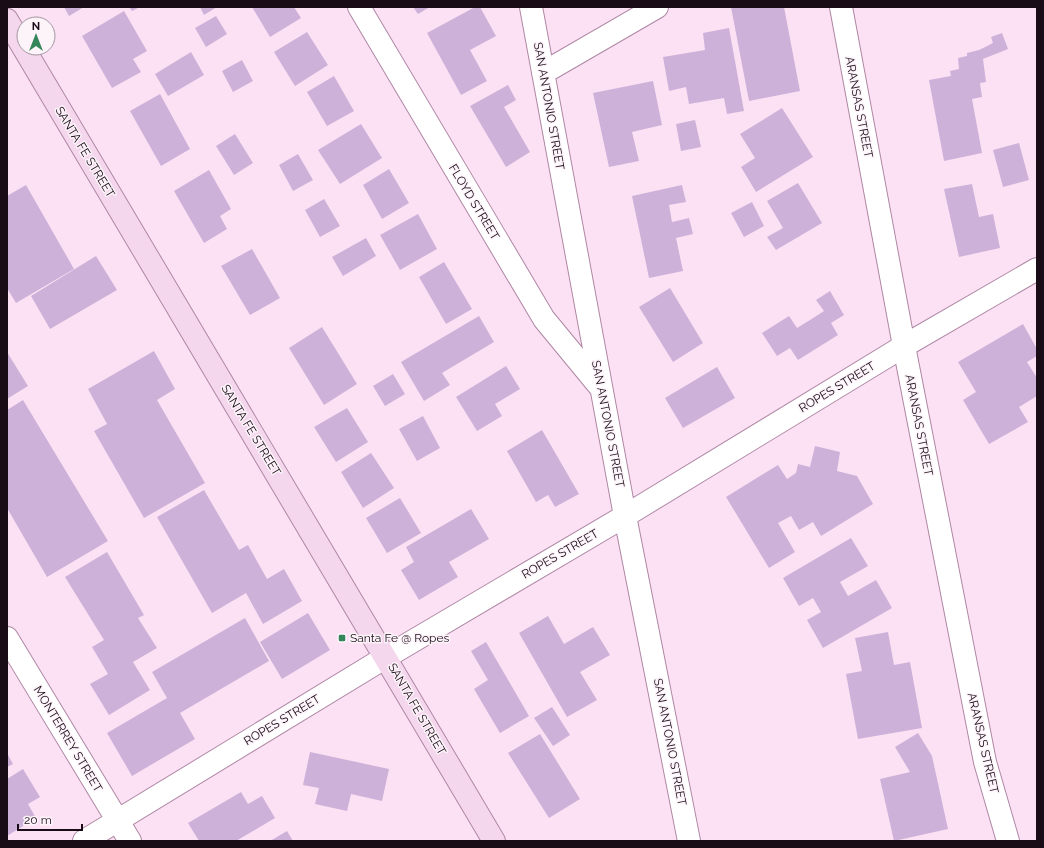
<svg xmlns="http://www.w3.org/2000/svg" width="1044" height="848" viewBox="0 0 1044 848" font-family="Raleway,sans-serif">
	<rect width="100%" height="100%" fill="#fce1f4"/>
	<path fill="#ceb1d9" d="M64,7h20l-15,9z
		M129,7h11l-8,4z
		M200,7h17l-13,8z
		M252,7h42l7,11 -31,19z
		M413,7h17l-12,7z
		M475,7h5l16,29 -26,14 17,31 -26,14 -34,-62z
		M731,7h53l16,84 -51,10z
		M124,11l23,40 -14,8 8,13 -29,16 -30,-52z
		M216,16l11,18 -21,13 -11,-19z
		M729,28l15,83 -17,3 -3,-16 -35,6 -3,-17 -17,4 -6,-34 42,-7 -2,-17z
		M307,32l21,33 -33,21 -21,-34z
		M1002,33l6,16 -25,10 3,23 -6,1 2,14 -10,2 10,54 -38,8 -15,-81 22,-4 -1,-5 9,-2 -1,-11 9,-2v-3l12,-3 14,-7 -2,-6z
		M191,52l13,23 -36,21 -13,-22z
		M242,60l11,21 -20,11 -11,-21z
		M334,76l20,35 -27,15 -20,-34z
		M653,81l9,44 -30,7 7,29 -30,6 -16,-74z
		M508,85l8,15 -12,7 26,45 -24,15 -36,-61z
		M160,94l30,55 -29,17 -31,-55z
		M782,108l31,49 -57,35 -15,-25 14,-9 -15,-24z
		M695,120l6,27 -20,4 -5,-27z
		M361,124l21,34 -42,26 -22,-34z
		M235,134l18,29 -19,12 -18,-29z
		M1019,143l10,37 -26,7 -10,-37z
		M298,154l15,26 -20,11 -14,-26z
		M389,169l20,34 -27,16 -19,-34z
		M209,170l22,39 -11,7 7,13 -23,14 -30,-52z
		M798,183l24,40 -46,27 -9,-13 16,-9 -16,-27z
		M972,184l7,33 14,-3 7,34 -41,9 -15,-68z
		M26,185l48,84 -58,34 -9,-15v-92z
		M682,185l4,17 -17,3 3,17 17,-4 4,16 -17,4 7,33 -34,7 -17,-82z
		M324,199l16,27 -20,11 -15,-27z
		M752,202l12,24 -20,11 -13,-24z
		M418,214l19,35 -37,21 -20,-35z
		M366,238l10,18 -33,20 -11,-19z
		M252,249l28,49 -30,17 -29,-49z
		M96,256l21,34 -67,39 -19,-33z
		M444,262l28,47 -26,15 -27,-47z
		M670,288l33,55 -30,19 -34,-55z
		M830,291l14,24 -13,8 7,12 -40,25 -8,-12 -13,8 -15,-23 27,-17 8,12 13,-8 14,-9 -8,-11z
		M479,316l15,26 -52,31 8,12 -26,16 -23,-39z
		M1023,324l14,25v7l-10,6 10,16v18l-18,11 9,15 -39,22 -26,-44 13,-8 -18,-30z
		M322,327l35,57 -33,21 -35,-57z
		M154,351l21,38 -18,11 48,83 -61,35 -50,-87 13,-7 -19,-35z
		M7,352l21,34 -21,13z
		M506,366l14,23 -25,15 7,12 -25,15 -21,-34z
		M717,367l18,31 -52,30 -18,-30z
		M393,374l12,20 -20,12 -12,-20z
		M23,400l85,141 -61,36 -40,-69v-98z
		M347,408l21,34 -32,20 -22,-35z
		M423,416l17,32 -23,13 -18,-32z
		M542,430l37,64 -24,13 -7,-12 -12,7 -29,-51z
		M815,446l25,6 -3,19 20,5 16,28 -52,32 -8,-14 -14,8 -8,-14 -13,7 17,29 -26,16 -43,-71 52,-32 9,14 9,-6 2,-9 12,3z
		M371,453l23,35 -31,20 -22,-36z
		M204,490l35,60 9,-5 19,34 17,-10 18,32 -39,23 -17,-31 -34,20 -55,-96z
		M400,498l21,35 -34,20 -21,-35z
		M471,509l18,30 -40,23 9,15 -39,23 -18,-30 13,-8 -8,-15z
		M851,538l17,28 -28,16 8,14 28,-16 16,28 -69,40 -16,-28 14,-8 -8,-14 -14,8 -16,-28z
		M107,552l37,63 -6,3 19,30 -24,14 17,28 -41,25 -19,-31 18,-10 -16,-27 12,-7 -39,-63z
		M308,613l22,37 -48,29 -22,-37z
		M548,616l16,28 29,-17 17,28 -30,17 17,28 -30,17 -48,-84z
		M245,618l24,43 -89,52 15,26 -63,37 -25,-43 60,-35 -15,-26z
		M888,632l6,33 16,-3 12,66 -64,11 -12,-65 16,-3 -7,-33z
		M486,642l43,74 -29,17 -26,-44 14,-9 -17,-29z
		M552,707l18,28 -17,11 -19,-28z
		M918,733l14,23 16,73 -54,12 -14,-62 30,-7 -15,-25z
		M540,734l40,65 -31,19 -41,-65z
		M310,752l79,17 -7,32 -31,-7 -4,17 -32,-7 4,-16 -16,-3z
		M7,753l6,11 -6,3z
		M23,769l17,28 -12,7 8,14 -29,18v-57z
		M241,792l7,12 14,-8 13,22 -39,23h-37l-11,-18z
		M287,831l6,10h-23z"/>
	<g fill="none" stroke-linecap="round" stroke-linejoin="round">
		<defs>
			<path id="street" d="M359,7l185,312 56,68
				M531,7l94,509 64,325
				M841,7l63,339 81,416 23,79
				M543,73l114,-66
				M7,638l123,203
				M84,841l302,-184 239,-141 279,-170 133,-77"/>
			<path id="secondary" d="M7,20l487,821"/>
		</defs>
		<use href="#street" stroke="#af87a4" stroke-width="24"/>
		<use href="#secondary" stroke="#af87a4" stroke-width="24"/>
		<use href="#street" stroke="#fff" stroke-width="22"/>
		<use href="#secondary" stroke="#f4d6ed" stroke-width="22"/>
	</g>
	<rect fill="#328659" stroke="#fdf4fa" stroke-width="1.5" x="338" y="634" width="8" height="8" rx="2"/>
	<g text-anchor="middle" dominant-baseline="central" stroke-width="3" stroke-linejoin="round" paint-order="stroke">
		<g font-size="12" fill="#1a0c17" stroke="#fdf4fa">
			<text transform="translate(549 106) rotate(80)">SAN ANTONIO STREET</text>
			<text transform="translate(859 107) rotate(79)">ARANSAS STREET</text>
			<text transform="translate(85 152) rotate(59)">SANTA FE STREET</text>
			<text transform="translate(474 202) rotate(59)">FLOYD STREET</text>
			<text transform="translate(837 387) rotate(-31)">ROPES STREET</text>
			<text transform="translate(608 424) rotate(79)">SAN ANTONIO STREET</text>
			<text transform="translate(919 425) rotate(79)">ARANSAS STREET</text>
			<text transform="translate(251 430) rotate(59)">SANTA FE STREET</text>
			<text transform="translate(560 554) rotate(-30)">ROPES STREET</text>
			<text transform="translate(417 709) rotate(60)">SANTA FE STREET</text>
			<text transform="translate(282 720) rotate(-31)">ROPES STREET</text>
			<text transform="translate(68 739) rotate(59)">MONTERREY STREET</text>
			<text transform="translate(670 742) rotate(79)">SAN ANTONIO STREET</text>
			<text transform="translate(983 743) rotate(77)">ARANSAS STREET</text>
		</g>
		<g font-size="12" fill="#1a0c17" stroke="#fdf4fa" text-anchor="start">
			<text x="350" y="638">Santa Fe @ Ropes</text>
		</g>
	</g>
	<rect width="1044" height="848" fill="none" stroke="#1a0c17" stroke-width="16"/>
	<g transform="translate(36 36)"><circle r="19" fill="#fdf4fa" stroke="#a2979f"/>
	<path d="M0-3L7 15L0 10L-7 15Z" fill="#328659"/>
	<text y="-6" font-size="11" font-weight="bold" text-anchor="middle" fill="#1a0c17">N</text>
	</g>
	<path d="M18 824v6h64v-6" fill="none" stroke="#1a0c17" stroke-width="2"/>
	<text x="24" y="824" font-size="12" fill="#1a0c17" stroke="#fdf4fa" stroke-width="3" paint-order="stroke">20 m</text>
</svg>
